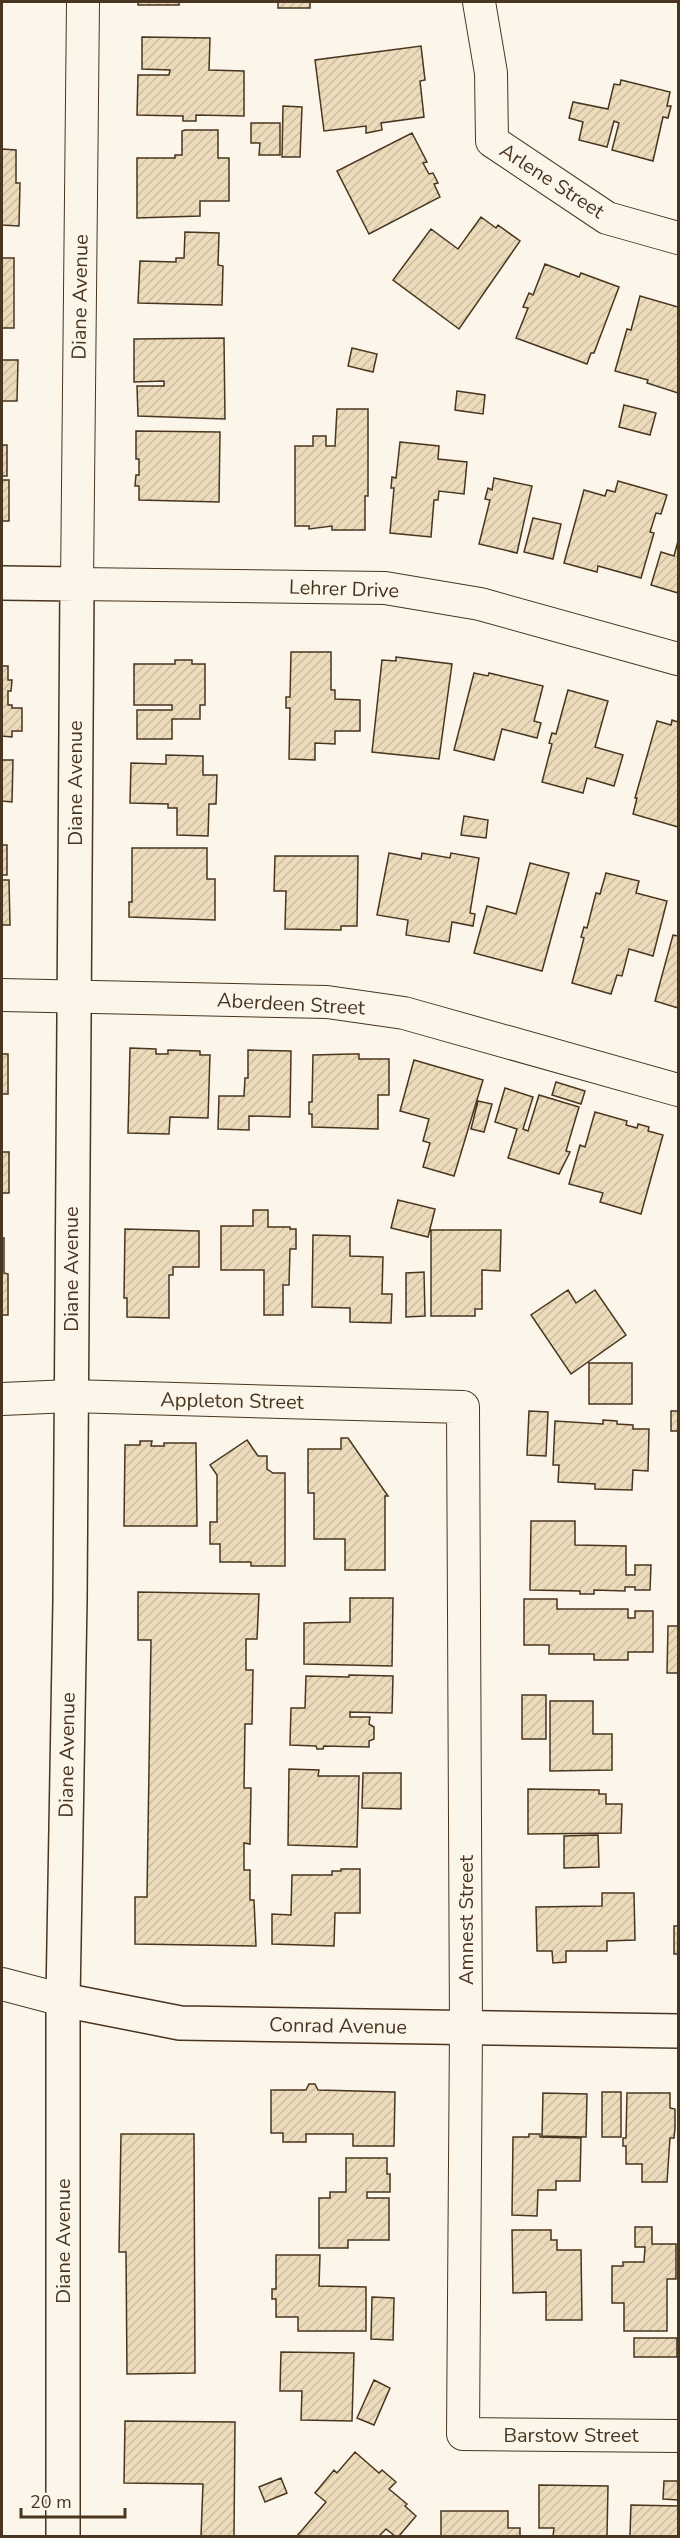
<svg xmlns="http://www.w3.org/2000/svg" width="680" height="2538" viewBox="0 0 680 2538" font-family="'Nunito Sans',sans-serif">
	<defs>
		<pattern id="building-hatch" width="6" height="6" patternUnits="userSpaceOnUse" patternTransform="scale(1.5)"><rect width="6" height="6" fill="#ecdcbc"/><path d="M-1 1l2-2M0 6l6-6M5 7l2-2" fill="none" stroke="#ccbda1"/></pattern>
	</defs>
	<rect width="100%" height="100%" fill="#fbf6e9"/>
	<path fill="url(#building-hatch)" stroke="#4a3520" stroke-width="1.5" d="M138,2h41v3h-41z
		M278,2h32v6h-32z
		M142,37l68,1 -1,32 35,1v45l-48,-1v6h-13v-5l-46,-1 1,-40h31l1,-5 -28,-1z
		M421,46l4,34 -5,1 4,36 -43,6 1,7 -16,3v-7l-42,5 -9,-71z
		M621,80l49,12 -3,14h4l-3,12 -5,-1 -10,44 -41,-11 7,-27 -5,-2 -7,26 -28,-7 4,-18 -14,-4 4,-16 35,7 6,-25 6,1z
		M283,106l19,1 -2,50h-18z
		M251,123h29v32h-21l1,-12h-9z
		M185,130h33v28h11v43h-29v15l-63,2v-60h38v-3h7v-24z
		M412,133l15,29 -4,1 6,11 4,-1 5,10 -4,1 6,13 -71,37 -32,-63z
		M2,149l14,1v33h4l-1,43 -17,-1z
		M481,217l15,11 2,-3 22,16 -61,88 -66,-49 38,-51 27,20z
		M185,232l34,1 -1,32 5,1 -1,39 -84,-2 2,-42 36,1v-4h8z
		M2,258h12v70h-12z
		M545,264l34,13 2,-4 38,14 -25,66h-3l-4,11 -71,-26 12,-30 -5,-1 6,-14 4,2z
		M640,296l38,11v86l-31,-10 1,-3 -33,-9 12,-42 4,1z
		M224,338l1,81 -87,-3 -1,-30h27v-5l-30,1v-43z
		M352,348l25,6 -4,18 -25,-6z
		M2,360h16l-1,41h-15z
		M457,391l28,4 -2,19 -28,-4z
		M624,405l32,8 -6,22 -31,-8z
		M337,409h31v87h-3v34h-33v-4l-23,3v-3h-14v-80h18v-10h13v10h9z
		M136,431l84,1 -1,70 -80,-2v-14h-4l1,-11h3v-16h-3z
		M400,442l39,4 -1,13 29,3 -3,32 -25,-3 -1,9h-4l-3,37 -41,-4 4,-45h-3l1,-11 4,1z
		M2,445h5v31h-5z
		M494,478l38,8 -15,67 -38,-9 11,-44 -5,-1 3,-11 4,2z
		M2,480h7v41h-7z
		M618,481l49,14 -6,19 -5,-1 -6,19 4,1 -13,45 -43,-12 -1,6 -33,-9 20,-73 21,6 2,-6 8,2z
		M533,518l28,6 -8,35 -29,-7z
		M678,541v52l-27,-8 10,-33 13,4z
		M291,652h40v38h4v9l25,1v31h-25v13l-20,-1v17l-26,-1 1,-51h-4v-11h4z
		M396,657l56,7 -13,95 -67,-7 10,-92 14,1z
		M175,660h17v4h13v41h-5v14h-28v20h-35v-29h35v-5h-38v-41h41z
		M2,666h6v14h4l-1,11h-3v14h4v3h10v23h-10v6l-10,-1z
		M474,673l14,3 1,-3 54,13 -9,35 7,2 -4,15 -35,-9 -8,31 -40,-10z
		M568,690l40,11 -13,46 28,8 -9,31 -27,-8 -4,15 -41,-11 10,-38 -3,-1 3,-10 4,1z
		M672,720l6,2v105l-45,-13 4,-16h-2l22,-77 14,4z
		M166,755l37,1v19h14l-1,29h-7l-1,32 -31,-1v-27h-9v-4l-38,-1 1,-40 35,1z
		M2,760h11l-1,42 -10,-1z
		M464,816l24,4 -2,18 -25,-3z
		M2,845h5v30h-5z
		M132,848h75v31h8v41l-86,-3v-15h3z
		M389,853l32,6 1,-6 28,5 1,-5 28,5 -9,55 5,1 -2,12 -21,-4 -3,20 -43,-7 2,-15 -31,-5z
		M275,856h83l-1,70h-16v4l-56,-1 1,-38h-12z
		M530,863l39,10 -27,98 -68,-18 13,-47 29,8z
		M606,873l33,8 -3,12 31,8 -14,55 -24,-7 -7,27 -5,-1 -6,19 -39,-11 12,-45 -3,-1 3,-10 3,1 9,-35 4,1z
		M2,880h7l1,45h-8z
		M673,935l5,1v72l-23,-7z
		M130,1048l26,1v5h12v-4l32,1v4h10l-2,63 -38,-1 -1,17 -41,-1z
		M248,1050l43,1 -1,66 -41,-1v14l-31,-1 1,-33h25l1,-18h3z
		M2,1054h6v40h-6z
		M351,1054h8v5h30v36h-11v34l-66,-2v-13h-3v-12h3l1,-47z
		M414,1060l69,20 -29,96 -31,-9 7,-24 -7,-2 6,-22 -29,-8z
		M556,1082l29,9 -4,13 -29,-9z
		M505,1088l28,9 -10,32 5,2 11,-36 40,12 -13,44 4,1 -11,22 -51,-16 9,-29 -22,-7z
		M478,1101l14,3 -8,28 -13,-3z
		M595,1112l32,9 -1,4 11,3 1,-4 11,3 -1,4 15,4 -22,79 -41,-12 3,-9 -34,-9 11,-39 5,2z
		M2,1152h7v41h-7z
		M398,1200l37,9 -7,28 -37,-9z
		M253,1210h15v17h22v2h6v20h-6l-1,36h-6v30h-19v-45h-43v-44h32z
		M125,1229l74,2v36h-26v8h-4v43l-42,-1v-19h-3z
		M431,1230h70l-1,41 -18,-1v39h-7v7h-44z
		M313,1235l37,1v20l33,1 -1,37h10l-1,29 -41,-1v-14l-38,-1z
		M2,1238h2v35l4,1v41h-6z
		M424,1272l1,44 -19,1v-44z
		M568,1290l8,13 19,-13 31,45 -55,39 -40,-59z
		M589,1363h43v41h-43z
		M529,1411l19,1 -2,44 -19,-1z
		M671,1411h7v20h-7z
		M603,1420l14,1v3l16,1v4h16l-1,42 -15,-1 -1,20 -37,-1v-5l-37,-2 1,-17h-6l2,-44 48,3z
		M341,1438h7l40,58h-3v74h-40v-31h-31v-46h-6v-44h33z
		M247,1440l11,16h9v13l6,4h12v93h-34v-4h-31v-18h-10v-22h7v-47l-7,-10z
		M140,1441h12l-1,5h13v-3h32l1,83h-73l1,-81h15z
		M531,1521h44v24l51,1v29h9v-10h16l-1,25h-15v-3h-10v4l-31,-1v4h-14v-3l-50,-1z
		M138,1592l121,2 -2,45h-11v31h7l-1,54h-7l-1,64h7l-1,56 -6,-1v27h6v30h4l2,46 -121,-2v-47h12l4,-257h-13z
		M350,1598h43l-1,68 -88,-2v-41l46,-1z
		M524,1599h33v10h71v9h7v-7h18v41h-25v8h-34v-6h-45v-9h-25z
		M668,1626h10v47h-11z
		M349,1675l44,1 -1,37 -42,-1v5h20l-1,7 5,3v12l-5,2v6l-45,-1 -1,3h-6l-1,-3 -26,-1 1,-37h14l1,-32 43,1z
		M522,1695h24v44h-24z
		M550,1701h43v33h19v36l-62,1z
		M289,1769l30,1 -1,6h41l-2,71 -69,-2z
		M363,1773h38v36l-39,-1z
		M528,1789l71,1v4h7v10h16l-1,29 -93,1z
		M598,1835l1,32 -35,1v-32z
		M341,1869h19v44h-25l-1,33 -62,-2v-30l19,1 1,-40h40v-4h9z
		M602,1893h32l1,47 -28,1v10h-41v11l-13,1 -1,-12h-15l-1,-44 66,-1z
		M674,1926h4v28h-4z
		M309,2084h6l3,6 77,2 -1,54h-41v-12h-47v8h-23v-9h-12v-43h35z
		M602,2092h19v45h-19z
		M543,2093l44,1 -1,43 -44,-1z
		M627,2093h43v15l5,1v19l-1,10h-4l-3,44h-25v-18h-16v-18h-3v-8h3z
		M121,2134h73l1,239 -68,1 -1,-122h-7z
		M529,2134h11v3l41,1 -1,43h-24v9h-18l-1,26 -25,-1 1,-78h16z
		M346,2158h41v16h3v18h-23v6h22v42h-41v8h-29v-50h11v-6h16z
		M635,2227h17v17h24v35h-9v52h-43v-28h-12v-37h11v-4h21l1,-15h-10z
		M512,2230h39v10h6v10h24l1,70h-36v-28l-33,1z
		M276,2255h44l-1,31 47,1v44h-68v-14h-22v-18h-4v-10h4z
		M372,2297l22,1 -1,42 -22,-1z
		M634,2338h43v19h-43z
		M281,2352l73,1 -2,68 -51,-1 1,-29h-22z
		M374,2380l16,8 -16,37 -17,-7z
		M125,2421l110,1 -1,114h-33l2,-52 -79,-1z
		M355,2452l24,21 3,-3 14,12 -7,7 18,15 -2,2 11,10 -17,20h-4l-9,-7 -7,7h-82l29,-34 -11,-9 19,-23 3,3z
		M281,2478l6,15 -22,9 -6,-15z
		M664,2481h14v19l-15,-1z
		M539,2485l69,1 -1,50h-54l1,-8h-15z
		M631,2505l47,1v30h-48z
		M441,2511h67v17h12v8h-79z"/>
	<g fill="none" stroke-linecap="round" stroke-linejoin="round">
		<defs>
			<path id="street" d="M83,2l-6,582 308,4 95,16 198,55
				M479,2l12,71 1,68 115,77 71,20
				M2,995l325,7 77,11 274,77
				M2,1399l68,-3 393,11 3,622 -3,405 215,2
				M2,1984l61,16"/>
			<path id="secondary" d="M2,583l75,1 -7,1016 -7,400v536
				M63,2000l117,23 498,8"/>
		</defs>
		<use href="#street" stroke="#4a3520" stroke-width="34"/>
		<use href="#secondary" stroke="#4a3520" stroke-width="36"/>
		<use href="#street" stroke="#fbf6e9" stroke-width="32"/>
		<use href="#secondary" stroke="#fbf6e9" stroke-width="33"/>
	</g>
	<g text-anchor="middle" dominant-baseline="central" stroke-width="4.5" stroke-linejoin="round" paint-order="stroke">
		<g font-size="20" fill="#4a3520" stroke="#fbf6e9">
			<text transform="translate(552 181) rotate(33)">Arlene Street</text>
			<text transform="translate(80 297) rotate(-89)">Diane Avenue</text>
			<text transform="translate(344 589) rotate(2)">Lehrer Drive</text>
			<text transform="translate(75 783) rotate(-90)">Diane Avenue</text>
			<text transform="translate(291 1004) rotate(3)">Aberdeen Street</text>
			<text transform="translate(71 1269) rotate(-90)">Diane Avenue</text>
			<text transform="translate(232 1401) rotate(1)">Appleton Street</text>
			<text transform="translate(67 1755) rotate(-89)">Diane Avenue</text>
			<text transform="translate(466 1920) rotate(-90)">Amnest Street</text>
			<text transform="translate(338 2026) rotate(1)">Conrad Avenue</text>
			<text transform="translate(63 2241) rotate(-90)">Diane Avenue</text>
			<text x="571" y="2435">Barstow Street</text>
		</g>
	</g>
	<rect width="680" height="2538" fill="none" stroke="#4a3520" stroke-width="6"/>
	<path d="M21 2508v9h104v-9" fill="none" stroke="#4a3520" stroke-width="3"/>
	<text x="30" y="2508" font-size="18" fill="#4a3520" stroke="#fbf6e9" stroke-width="4.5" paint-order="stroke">20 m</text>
</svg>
